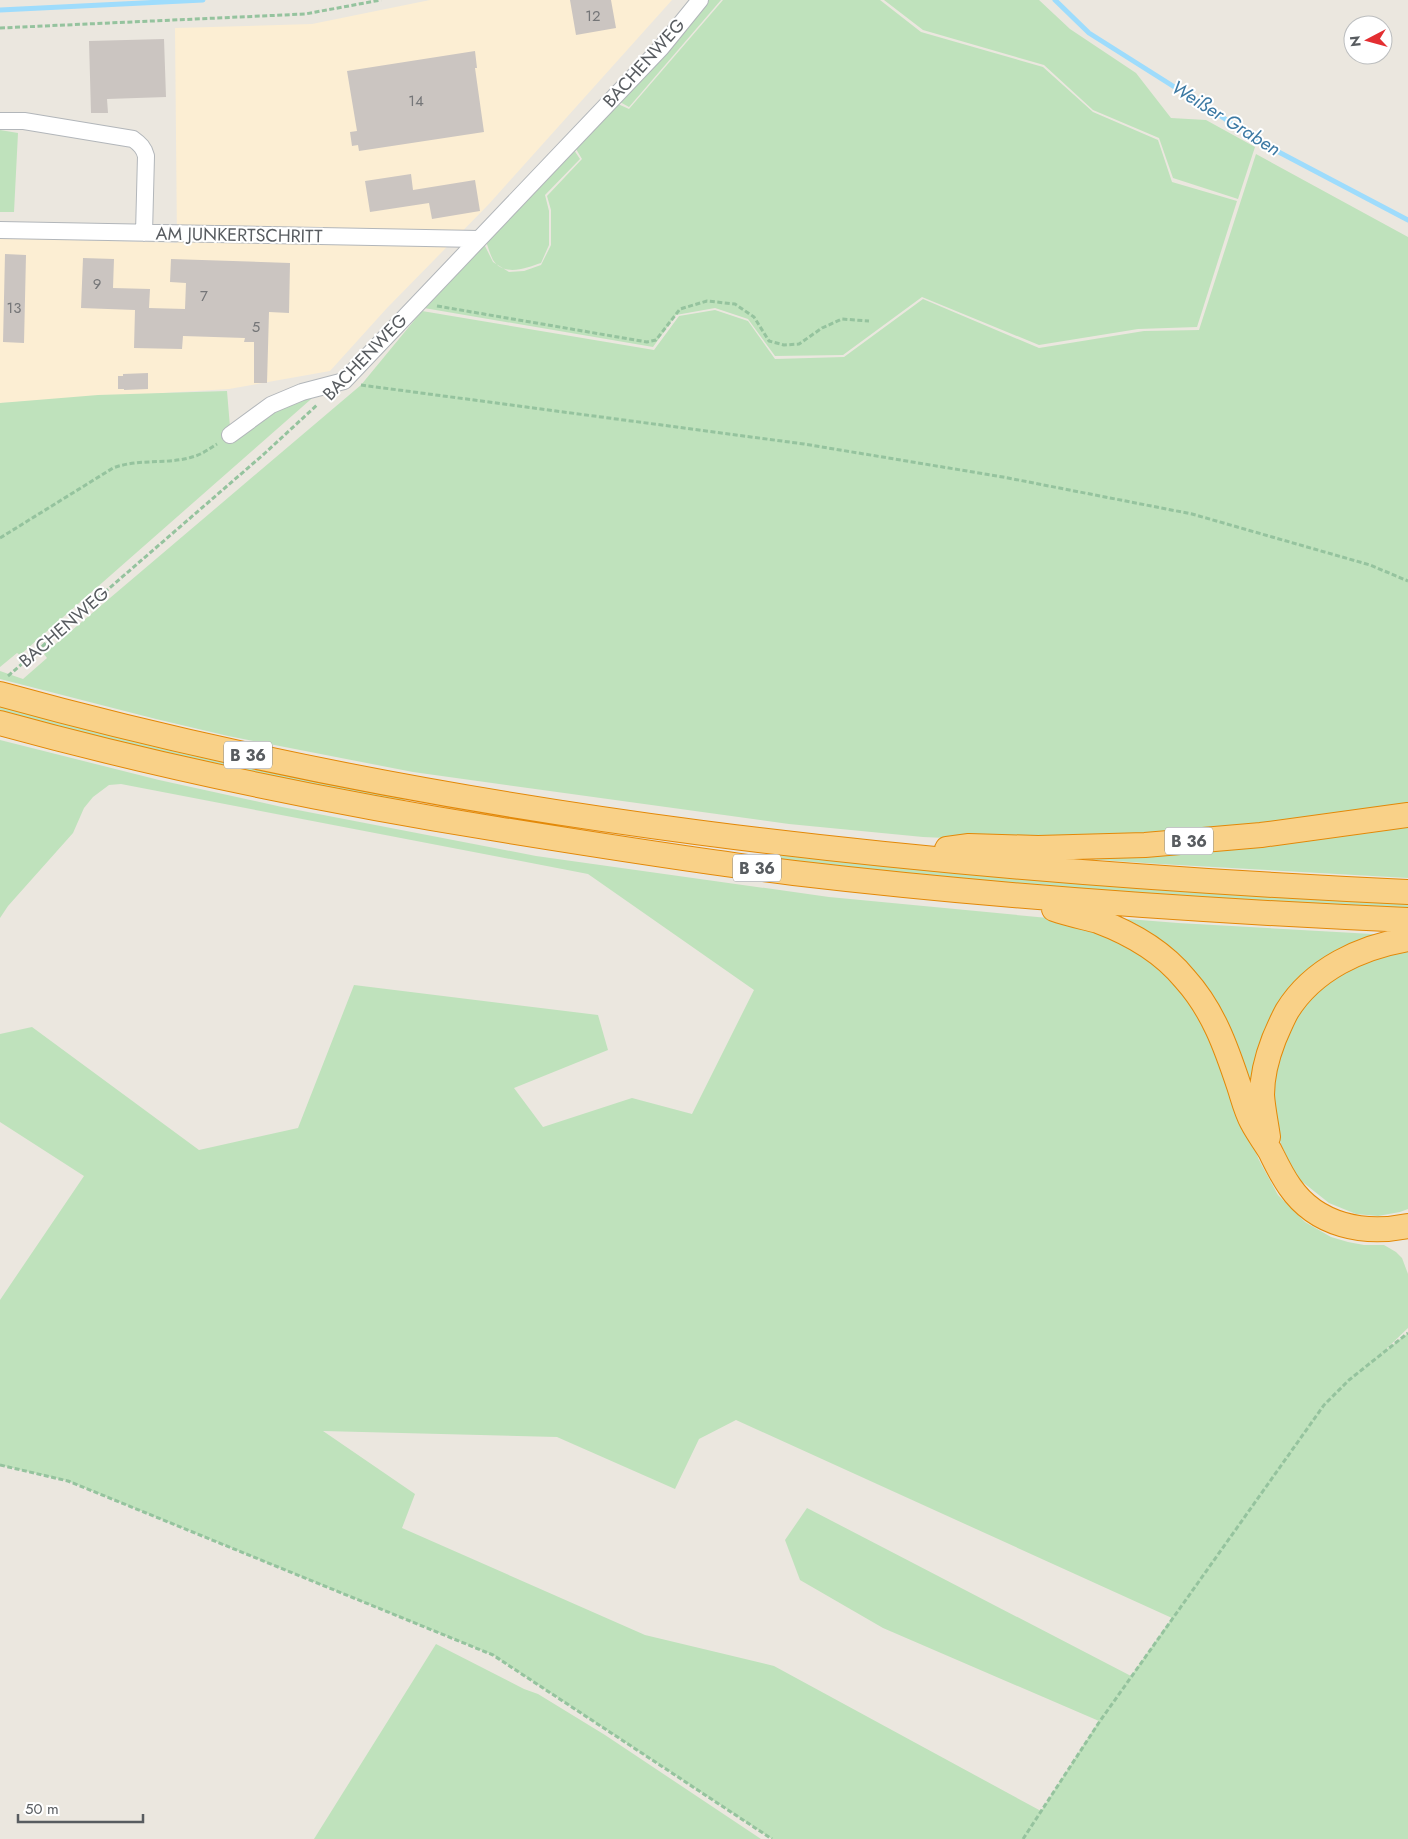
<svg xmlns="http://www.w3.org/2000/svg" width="1408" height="1839" viewBox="0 0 1408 1839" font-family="Jost,sans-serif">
	<rect width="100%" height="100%" fill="#ebe7df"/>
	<path fill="#fceed3" d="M430,0h242l-183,204 -102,104 -57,63 -101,18 -229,14v-165l177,5 -2,-215 137,-4z"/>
	<path fill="#bfe2bc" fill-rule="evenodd" d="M702,0h19l-92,107 -9,-5z
		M723,0h157l41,32 122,35 50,45 65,28 14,42 65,19 -40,126 -59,2 -99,16 -117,-48 -79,58 -68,1 -27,-37 -33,-11 -39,7 -23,32 -229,-39 60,-64 9,18 16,10 15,-1 17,-6 10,-20v-35l-4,-14 35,-37 -6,-10 42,-45 11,5z
		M884,0h155l31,29 66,44 35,45 35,2 49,27 -17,52 -65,-21 -14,-40 -66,-28 -49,-45 -121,-35z
		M0,130l18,3 -4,79h-14z
		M574,150l6,9 -35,36 4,16v34l-8,18c-15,5 -37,14 -48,-3 -3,-6 -5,-13 -7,-19z
		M1256,154l152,83v572l-196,26 -199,6 -90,-4 -134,-13 -376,-52 -185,-36 -72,-17 -156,-40v-8l23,8 24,-21 -3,-4 317,-269 61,-74 232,39 25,-34 36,-6 33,11 27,38 69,-2 79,-58 116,49 105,-17 55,-1z
		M227,391l4,48 63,-38 24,-8 -298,262 -3,-2 -17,14v-264l98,-8z
		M0,705l404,91 1,6 -184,-35 -221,-54z
		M0,740l159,40 123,27 254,49 293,41 219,21 79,24 65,55 67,163 19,35 27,27 26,15 17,5 16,3h20l12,7 6,6 6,16v54l-25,24 25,-19v506h-636l-279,-184 -425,-174 -68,-16v-165l84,-124 -84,-54v-88l32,-7 167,123 99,-22 56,-143 244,30 10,35 -94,38 29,39 89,-29 60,16 62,-124 -166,-116 -467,-90 -12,1 -16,12 -9,11 -11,25 -65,73 -8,12zM736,1420l436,198 -41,58 -324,-168 -22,32 15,40 83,48 216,93 -58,90 -267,-145 -129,-31 -243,-107 13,-34 -92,-63 234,6 118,52 24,-50z
		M1408,823v55l-248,-14 -103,-7z
		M778,853l356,35 274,15v6l-189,-9 -246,-20 -192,-20 -6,-4z
		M1115,918l63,5 212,12 -72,32 -63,128 -23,-48z
		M1408,946v263l-8,3 -22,4 -22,-2 -27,-11 -29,-23 -9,-14 -10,-22 -7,-24 -2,-46 25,-64 46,-41z
		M436,1644l88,45 14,5 67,41 156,104h-447z"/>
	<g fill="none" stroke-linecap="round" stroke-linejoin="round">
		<path stroke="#9edcfc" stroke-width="5" d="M1055,0l34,33 182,115 137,72
			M0,10l203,-10"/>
	</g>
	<path fill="#cbc5c1" d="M570,0h41l5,28 -40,7z
		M164,39l2,58 -59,2 1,14h-17l-2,-72z
		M475,51l2,17h-2l9,64 -125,19 -1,-6 -6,1 -2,-14 7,-1 -10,-60z
		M411,174l2,16 62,-10 5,31 -48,8 -3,-16 -59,9 -5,-31z
		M5,254l21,1 -2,88 -21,-1z
		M83,258l31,1 -1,29 37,1 -1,19 36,1 1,-26 -16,-1 1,-23 119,4 -1,50 -20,-1 -2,71h-13v-41h-10l1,-4 -62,-2 -1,13 -48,-1 1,-38 -54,-2z
		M148,373v16l-24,1v-1h-6v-13h5v-2z"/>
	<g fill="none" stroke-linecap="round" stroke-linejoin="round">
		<defs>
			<path id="minor" d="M0,121h24l109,18c7,5 11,9 13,17l-2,77
				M0,230l478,9
				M230,435l41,-30 31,-13 42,-11 317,-333 39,-48"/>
			<path id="highway" d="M0,694c458,127 934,176 1408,198
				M0,723c163,45 330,79 497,106 99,16 198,32 297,44 204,24 409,38 614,47
				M947,849l22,-3 69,2 107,-3 116,-10 147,-20
				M1054,909c14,5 29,8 44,12 32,12 65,31 87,58 28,31 41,68 54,107 4,12 7,25 13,36 5,10 12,19 18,29 6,12 12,25 20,36 27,39 74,48 118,39
				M1268,1137c-2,-14 -5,-28 -6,-42 0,-19 5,-38 12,-56 4,-9 8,-19 13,-28 26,-42 74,-64 121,-72"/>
		</defs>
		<use href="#minor" stroke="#b2b6ba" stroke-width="18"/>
		<use href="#highway" stroke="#e38807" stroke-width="26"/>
		<path stroke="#95c39e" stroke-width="3" stroke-dasharray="5 2.5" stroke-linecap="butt" d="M0,28l305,-14 76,-14
			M437,306l210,36 9,-2 24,-31 27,-8 28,3 19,13 15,24 15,4 15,-1 23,-16 20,-9 27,2
			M361,385l443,59 199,33 189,37 178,51 38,16
			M0,538l113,-70c27,-10 53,-3 79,-11 9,-2 17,-8 25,-13
			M8,676l256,-222 53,-49
			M0,1465l68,16 425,174 279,184
			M1023,1839l77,-118 224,-316 25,-25 59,-47"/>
		<use href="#minor" stroke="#fff" stroke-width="16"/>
		<use href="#highway" stroke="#f9d188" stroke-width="24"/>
	</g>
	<g text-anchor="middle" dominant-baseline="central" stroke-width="4" stroke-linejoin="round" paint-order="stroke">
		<g font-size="15" fill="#757678">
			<text x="593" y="16">12</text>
			<text x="416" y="101">14</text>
			<text x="97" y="284">9</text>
			<text x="204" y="296">7</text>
			<text x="14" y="308">13</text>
			<text x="256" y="327">5</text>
		</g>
		<g fill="#fff" stroke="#8a8d90" stroke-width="1">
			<rect x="224" y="741.5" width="48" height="27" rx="4"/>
			<rect x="1165" y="827.5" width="48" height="27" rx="4"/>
			<rect x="733" y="854.5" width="48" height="27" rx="4"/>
		</g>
		<g font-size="16" font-weight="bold" fill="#585c60">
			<text x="248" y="755">B 36</text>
			<text x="1189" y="841">B 36</text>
			<text x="757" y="868">B 36</text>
		</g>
		<g font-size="18" fill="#585c60" stroke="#fff">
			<text transform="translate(644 63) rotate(-48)">BACHENWEG</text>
			<text transform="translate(239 235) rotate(1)">AM JUNKERTSCHRITT</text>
			<text transform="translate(365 357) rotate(-46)">BACHENWEG</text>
			<text transform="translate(64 627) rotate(-41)">BACHENWEG</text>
		</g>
		<g font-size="19" font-style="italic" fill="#3c79a3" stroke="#fff">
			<text transform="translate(1226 118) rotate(32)">Weißer Graben</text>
		</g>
	</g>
	<g transform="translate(1368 40) rotate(264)"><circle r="24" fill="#ffffff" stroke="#bcbebf"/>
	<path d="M0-4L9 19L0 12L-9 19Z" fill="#e32e31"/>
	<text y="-8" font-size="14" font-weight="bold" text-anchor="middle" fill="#585c60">N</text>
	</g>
	<path d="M18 1814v8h125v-8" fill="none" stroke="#585c60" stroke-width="2.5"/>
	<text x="25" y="1814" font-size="15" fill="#585c60" stroke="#ffffff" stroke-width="4" paint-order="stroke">50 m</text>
</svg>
